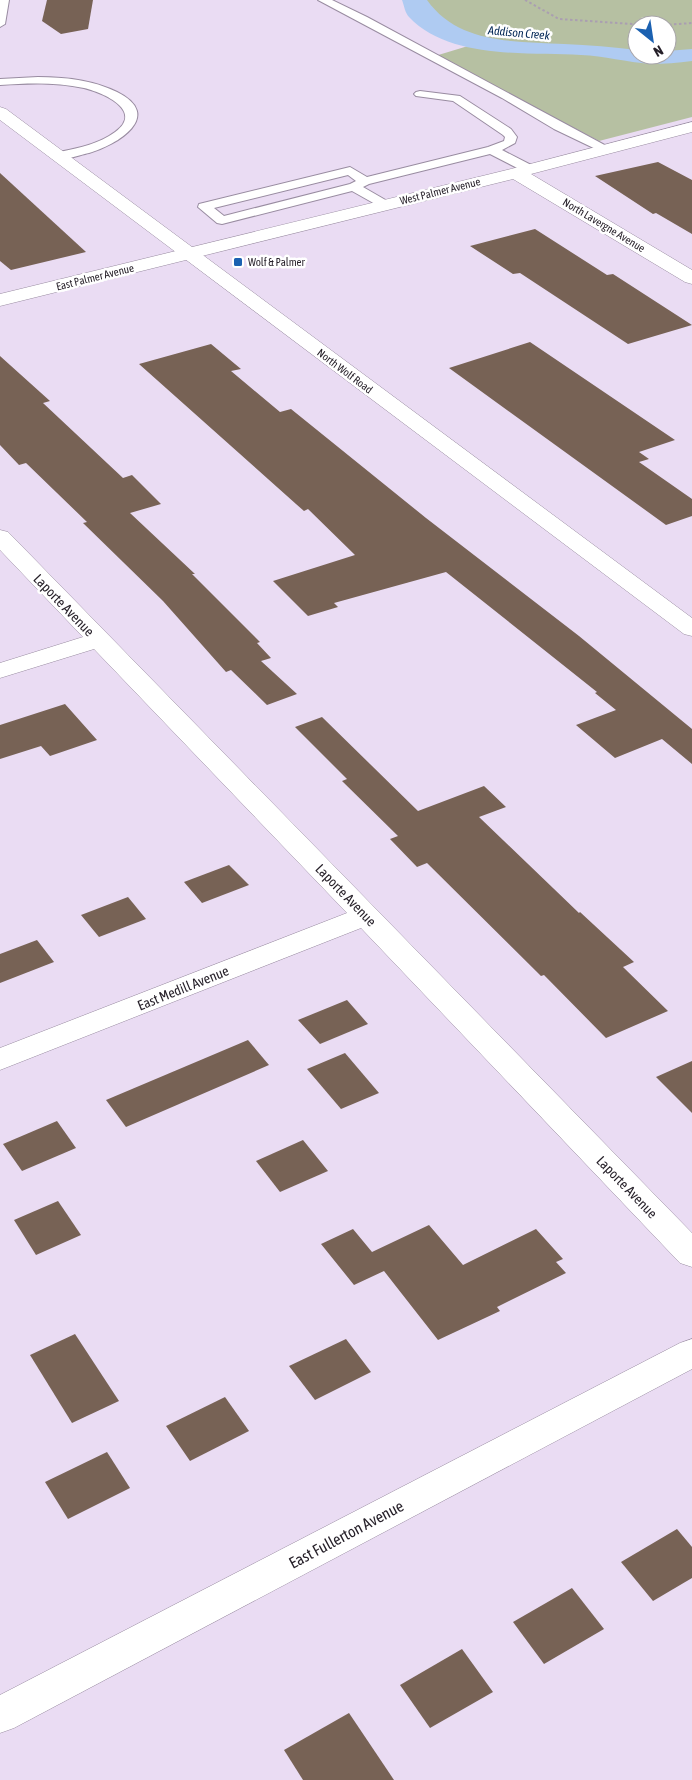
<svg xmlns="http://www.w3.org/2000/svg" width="692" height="1780" viewBox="0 0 692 1780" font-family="'Asap Condensed',sans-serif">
  <rect width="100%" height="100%" fill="#eadcf3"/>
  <path fill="#b6c0a2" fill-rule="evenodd" d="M 404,0 L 692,0 L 692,117 L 599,141 L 435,56 L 468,46 L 430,32 L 404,6 ZM 637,25 L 667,25 L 667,55 L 637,55 Z"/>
  <path fill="#afcbf2" d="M 402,0 L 427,0 C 459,45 516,41 564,44 C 589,45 613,47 637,50 L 637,55 L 667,55 L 667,51 L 692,49 L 692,61 C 678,63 664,64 650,64 C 627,62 604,56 581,55 C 528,52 450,60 409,17 C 405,13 404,5 402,0 Z"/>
  <g fill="#776255">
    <path d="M 47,0 L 93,0 L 88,29 L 61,34 L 42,21 Z"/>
    <path d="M 658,162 L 692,180 L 692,234 L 656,213 L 653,214 L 595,176 Z"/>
    <path d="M 0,173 L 86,252 L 11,270 L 0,261 Z"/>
    <path d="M 535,229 L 607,275 L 613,274 L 692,325 L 628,344 L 520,273 L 513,274 L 470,246 Z"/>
    <path d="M 530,342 L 675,440 L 639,452 L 649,459 L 639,462 L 692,499 L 692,516 L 666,525 L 449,368 Z"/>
    <path d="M 211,344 L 241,369 L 231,371 L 280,412 L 291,409 L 426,518 L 579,636 L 692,729 L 692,764 L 662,739 L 615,758 L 576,725 L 616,710 L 595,693 L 597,692 L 446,572 L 334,603 L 338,607 L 308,616 L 273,581 L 355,555 L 308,509 L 304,511 L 296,504 L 139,364 Z"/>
    <path d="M 0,356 L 50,401 L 43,403 L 123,478 L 132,475 L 161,504 L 130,513 L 195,574 L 192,574 L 260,642 L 257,643 L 271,658 L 261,661 L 297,694 L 267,705 L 231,670 L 226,672 L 163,601 L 83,523 L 87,522 L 26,463 L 19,465 L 0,445 Z"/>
    <path d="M 65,704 L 97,740 L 50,756 L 41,746 L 0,759 L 0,725 Z"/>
    <path d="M 322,717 L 418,811 L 484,786 L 506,807 L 479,817 L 579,913 L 580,912 L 634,962 L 623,967 L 668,1011 L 606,1038 L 544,975 L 541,976 L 427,863 L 417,867 L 390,839 L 398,836 L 342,781 L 347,779 L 295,727 Z"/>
    <path d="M 229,865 L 249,885 L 202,903 L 184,882 Z"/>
    <path d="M 128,897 L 146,919 L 99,937 L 81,915 Z"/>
    <path d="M 37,940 L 54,962 L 0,983 L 0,954 Z"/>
    <path d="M 347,1000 L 368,1024 L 320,1044 L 298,1020 Z"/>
    <path d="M 248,1040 L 269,1065 L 126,1127 L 106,1100 Z"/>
    <path d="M 345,1053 L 379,1093 L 341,1109 L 307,1069 Z"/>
    <path d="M 692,1061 L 692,1113 L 656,1077 Z"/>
    <path d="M 57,1121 L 76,1148 L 22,1171 L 3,1144 Z"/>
    <path d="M 303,1140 L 328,1171 L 280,1192 L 256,1161 Z"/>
    <path d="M 58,1201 L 81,1235 L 36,1255 L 14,1220 Z"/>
    <path d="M 429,1225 L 463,1265 L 536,1229 L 563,1259 L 556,1262 L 566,1273 L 497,1307 L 500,1311 L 438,1340 L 384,1271 L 354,1285 L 321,1244 L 353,1229 L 372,1252 Z"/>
    <path d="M 75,1334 L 119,1401 L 72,1423 L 30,1355 Z"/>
    <path d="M 346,1339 L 371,1372 L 315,1400 L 289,1366 Z"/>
    <path d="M 225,1397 L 249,1431 L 190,1461 L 166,1426 Z"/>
    <path d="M 107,1452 L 130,1488 L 68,1519 L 45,1482 Z"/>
    <path d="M 677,1529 L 692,1547 L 692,1578 L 653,1601 L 621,1562 Z"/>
    <path d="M 572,1588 L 604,1629 L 544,1664 L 513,1622 Z"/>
    <path d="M 462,1649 L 493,1692 L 430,1728 L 400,1685 Z"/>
    <path d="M 349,1713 L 394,1780 L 303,1780 L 284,1750 Z"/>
  </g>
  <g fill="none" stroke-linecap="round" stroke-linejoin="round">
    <defs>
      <g id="service">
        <path d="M 0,0 L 9,0 L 5,24 L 0,27 Z"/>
        <path d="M 318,0 L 332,0 L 367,17 L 612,149 L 606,153 L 602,152 L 554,129 L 502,98 Z"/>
        <path d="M 38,77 C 64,77 93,80 117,92 C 165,116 117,145 89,153 C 79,155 65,161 55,159 L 53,156 L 55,153 C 73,149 92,146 109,136 C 148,114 108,94 84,88 C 56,82 28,83 0,85 L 0,79 Z"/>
        <path d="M 420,91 L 460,96 L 511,129 L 517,137 L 515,143 L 502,150 L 533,166 L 535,169 L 533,172 L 525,172 L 490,154 L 369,184 L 363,187 L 389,202 L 390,205 L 384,209 L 352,191 L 222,224 L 217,223 L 198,207 L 199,204 L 350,167 L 367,177 L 488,147 L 504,141 L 505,137 L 503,135 L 453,101 L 416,96 L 414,94 L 416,92 ZM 348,175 L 356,181 L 350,184 L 224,216 L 214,208 Z"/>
      </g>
      <g id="minor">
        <path d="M 692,122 L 692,132 L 531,174 L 692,270 L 692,284 L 685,282 L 513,179 L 0,306 L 0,294 L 511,169 Z"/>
        <path d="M 0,530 L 8,532 L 692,1233 L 692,1267 L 680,1263 L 361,928 L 0,1070 L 0,1048 L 347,913 L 94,649 L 0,678 L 0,663 L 83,637 L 0,550 Z"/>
        <path d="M 692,1339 L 692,1369 L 14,1728 L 0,1733 L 0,1695 L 680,1343 Z"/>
      </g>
      <path id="secondary" d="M 0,107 L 6,109 L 692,618 L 692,636 L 684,634 L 0,120 Z"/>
    </defs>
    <use href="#service" stroke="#998ca1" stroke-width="2"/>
    <use href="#minor" stroke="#998ca1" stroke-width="1"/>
    <use href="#secondary" stroke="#998ca1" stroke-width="1"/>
    <g stroke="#aa9eb1" stroke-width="2" stroke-dasharray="2.5 2.5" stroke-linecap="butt">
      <path d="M 525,0 L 559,19 L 647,25"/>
      <path d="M 664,25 L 692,23"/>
    </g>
    <use href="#service" fill="#fff" fill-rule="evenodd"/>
    <use href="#minor" fill="#fff" fill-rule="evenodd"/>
    <use href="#secondary" fill="#fff" fill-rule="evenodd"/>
  </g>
  <rect fill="#1b61b1" stroke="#fff" stroke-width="2" x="233" y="257" width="10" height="10" rx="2.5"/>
  <g text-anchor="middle" stroke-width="5" stroke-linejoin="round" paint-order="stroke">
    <g font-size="11" fill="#251f28" stroke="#fff">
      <text transform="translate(440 191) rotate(-14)" y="4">West Palmer Avenue</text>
      <text transform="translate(604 225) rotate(31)" y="4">North Lavergne Avenue</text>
      <text transform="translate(95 277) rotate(-14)" y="4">East Palmer Avenue</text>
      <text transform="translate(345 371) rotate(37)" y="4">North Wolf Road</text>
    </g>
    <g font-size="11" fill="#251f28" stroke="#fff" text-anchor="start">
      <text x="248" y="266">Wolf &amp; Palmer</text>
    </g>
    <g font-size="12" font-style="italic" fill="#032756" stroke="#fff">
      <text transform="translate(519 33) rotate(5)" y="4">Addison Creek</text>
    </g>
    <g font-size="14" fill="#251f28" stroke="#fff">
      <text transform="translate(64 605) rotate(46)" y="5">Laporte Avenue</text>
      <text transform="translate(346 895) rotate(46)" y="5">Laporte Avenue</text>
      <text transform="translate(183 988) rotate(-22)" y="5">East Medill Avenue</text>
      <text transform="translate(627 1187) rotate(46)" y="5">Laporte Avenue</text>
    </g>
    <g font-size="16" fill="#251f28" stroke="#fff">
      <text transform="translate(346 1534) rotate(-28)" y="6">East Fullerton Avenue</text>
    </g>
  </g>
  <g transform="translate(652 40) rotate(150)"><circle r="24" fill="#ffffff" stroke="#a8a5a9"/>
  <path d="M0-4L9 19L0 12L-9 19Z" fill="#1b61b1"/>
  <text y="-8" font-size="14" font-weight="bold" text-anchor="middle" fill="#251f28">N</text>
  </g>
</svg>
